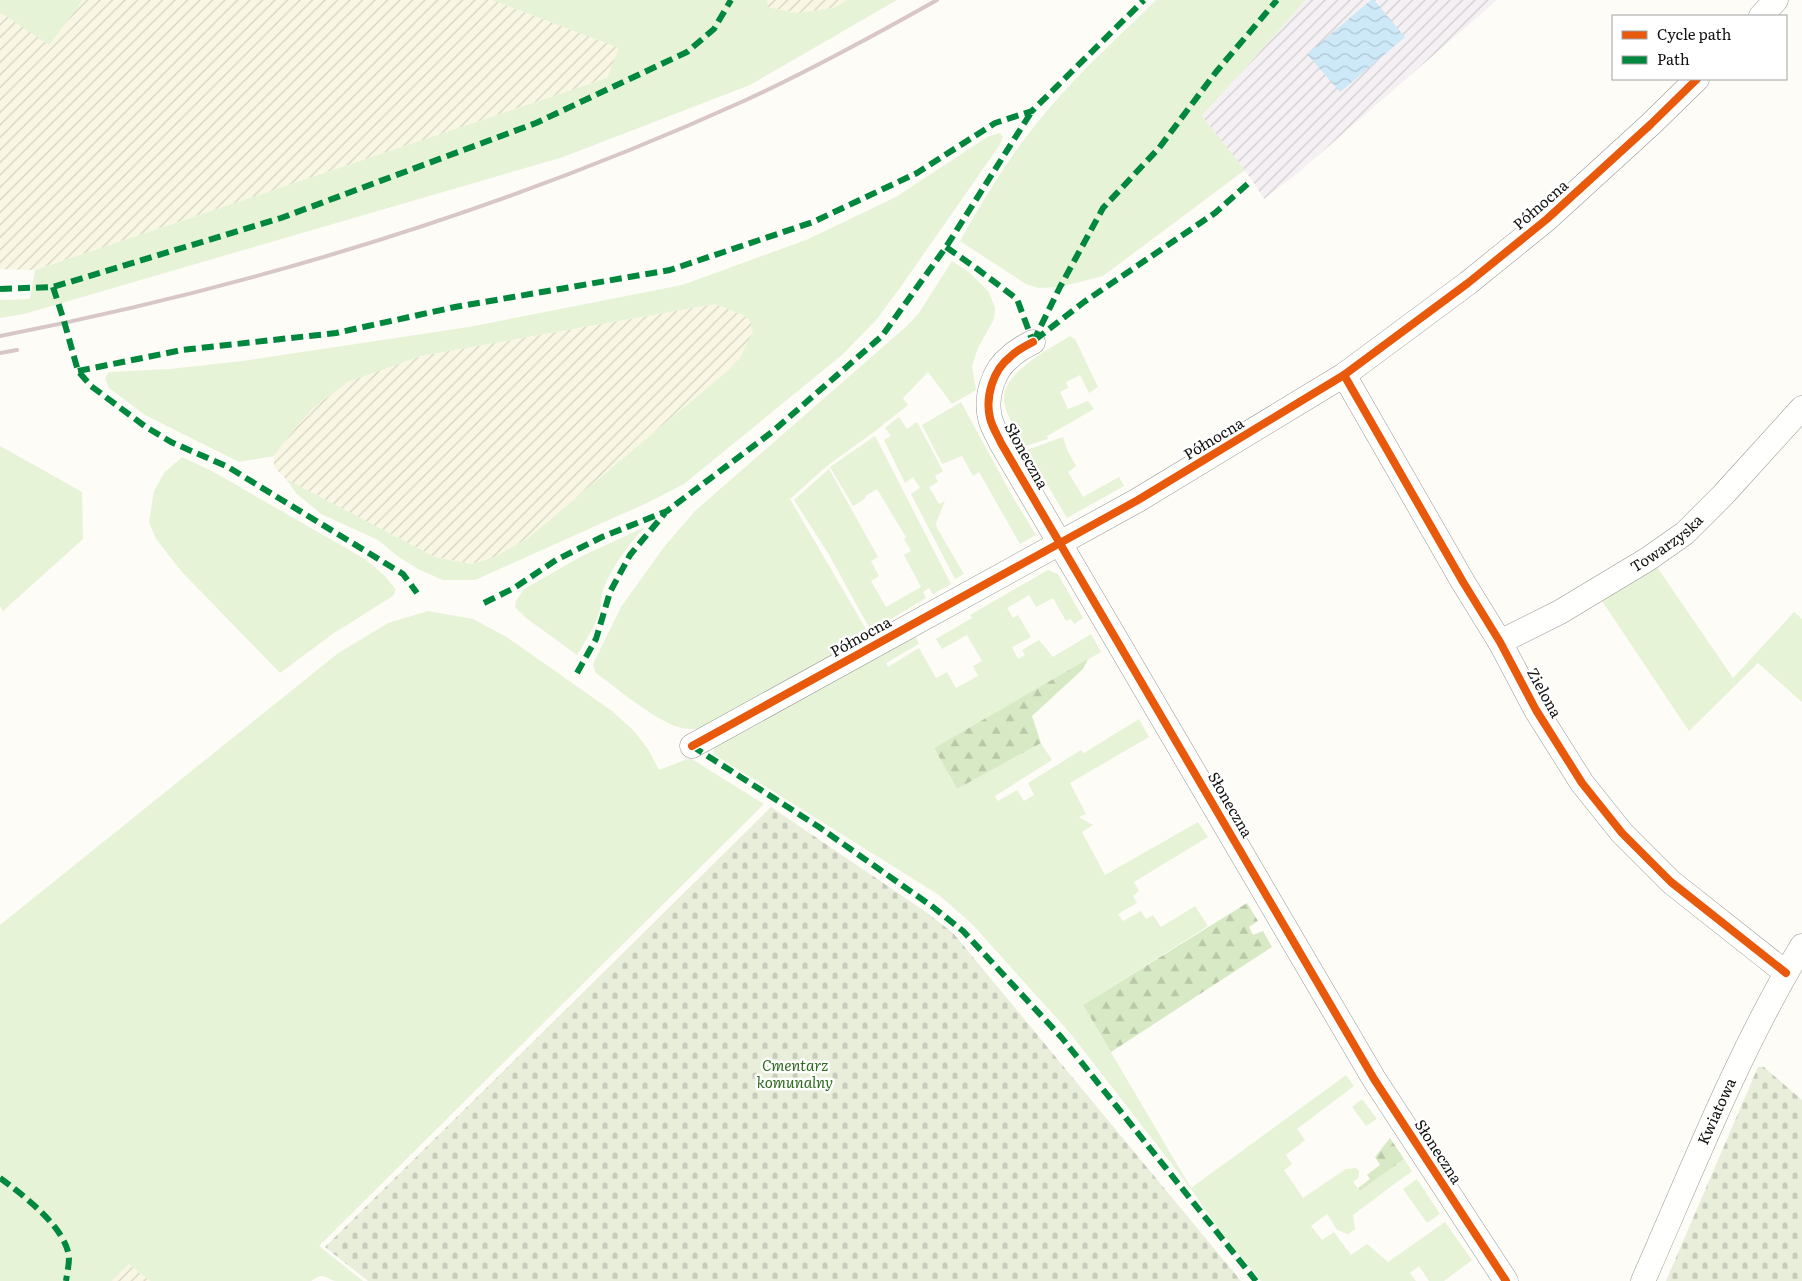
<svg xmlns="http://www.w3.org/2000/svg" width="1802" height="1281" viewBox="0 0 1802 1281" font-family="Literata,serif">
  <defs>
    <pattern id="industrial-furrows" width="10" height="10" patternUnits="userSpaceOnUse" patternTransform="scale(1.25)"><rect width="10" height="10" fill="#f5f0f3"/><path d="M-1 1l2-2M0 10L10 0M9 11l2-2" fill="none" stroke="#d1cdcf"/></pattern>
    <pattern id="farmland-furrows" width="10" height="10" patternUnits="userSpaceOnUse" patternTransform="scale(1.25)"><rect width="10" height="10" fill="#f9f7e4"/><path d="M-1 1l2-2M0 10L10 0M9 11l2-2" fill="none" stroke="#d4d3c3"/></pattern>
    <pattern id="forest-firs" width="22" height="20" patternUnits="userSpaceOnUse" patternTransform="scale(1.25)"><rect width="22" height="20" fill="#d8eac5"/><path d="M5 1l3.5 6h-7zM16 11l3.5 6h-7z" fill="#b8c8a8"/></pattern>
    <pattern id="cemetery-stones" width="16" height="16" patternUnits="userSpaceOnUse" patternTransform="scale(1.25)"><rect width="16" height="16" fill="#e9eedb"/><path d="M2 7V4a2 2 0 0 1 4 0v3zM10 15v-3a2 2 0 0 1 4 0v3z" fill="#c7cbbb"/></pattern>
    <pattern id="water-waves" width="16" height="10" patternUnits="userSpaceOnUse" patternTransform="scale(1.25)"><rect width="16" height="10" fill="#cde8f7"/><path d="M0 5q4-4 8 0t8 0" fill="none" stroke="#afc6d3"/></pattern>
  </defs>
  <rect width="100%" height="100%" fill="#fdfcf7"/>
  <path fill="url(#industrial-furrows)" d="M 1306,0 L 1497,0 L 1299,172 L 1264,199 L 1252,180 L 1202,116 Z"/>
  <g fill="url(#farmland-furrows)">
    <path d="M 83,0 L 492,0 L 620,48 L 607,78 L 35,270 L 0,269 L 0,12 L 49,44 Z"/>
    <path d="M 767,0 L 847,0 L 834,8 L 797,13 L 768,7 Z"/>
    <path d="M 715,304 L 743,315 L 749,319 L 754,331 L 738,362 L 528,538 L 494,557 L 471,564 L 435,557 L 286,479 L 274,467 L 274,456 L 290,434 L 313,408 L 348,382 L 421,356 Z"/>
    <path d="M 129,1264 L 150,1281 L 112,1281 Z"/>
  </g>
  <g fill="#e7f3d7">
    <path d="M 0,0 L 83,0 L 49,45 L 0,12 Z"/>
    <path d="M 492,0 L 767,0 L 768,7 L 797,13 L 834,8 L 847,0 L 897,0 L 750,85 L 563,157 L 24,314 L 0,318 L 0,300 L 30,299 L 35,270 L 607,78 L 619,48 Z"/>
    <path d="M 1156,0 L 1306,0 L 1202,116 L 1245,170 L 1103,276 L 1060,287 L 1038,288 L 1026,284 L 960,241 C 988,190 1020,140 1059,97 C 1089,63 1124,32 1156,0 Z"/>
    <path d="M 1000,133 L 1003,137 L 999,146 L 902,285 L 877,319 L 842,355 L 684,484 L 649,502 L 475,580 L 443,580 L 418,569 L 396,555 L 378,540 L 321,514 L 296,493 L 286,479 L 435,557 L 472,564 L 494,557 L 528,538 L 738,362 L 753,331 L 749,319 L 743,315 L 715,304 L 421,356 L 348,382 L 313,408 L 290,434 L 274,456 L 239,462 L 145,415 L 109,388 L 105,378 L 109,372 L 170,369 L 243,361 L 469,327 L 682,285 L 806,240 L 896,197 L 987,137 Z"/>
    <path d="M 952,261 L 970,273 L 989,292 L 995,308 L 994,319 L 978,348 L 972,366 L 976,390 L 952,404 L 928,372 L 903,398 L 908,405 L 874,432 L 827,466 L 790,499 L 870,636 L 706,727 C 698,729 690,730 682,728 C 661,725 615,687 596,673 L 593,666 L 594,662 L 621,607 L 664,547 L 695,511 L 908,325 L 919,313 Z"/>
    <path d="M 1070,336 L 1075,339 L 1098,387 L 1089,393 L 1080,375 L 1066,382 L 1068,388 L 1060,392 L 1068,409 L 1088,401 L 1094,409 L 1047,436 L 1048,439 L 1025,446 C 1019,434 1005,414 1004,401 C 1001,373 1050,349 1070,336 Z"/>
    <path d="M 961,402 L 1011,494 L 1036,535 L 1020,544 L 979,472 L 973,476 L 962,456 L 942,464 L 922,425 Z"/>
    <path d="M 899,417 L 907,429 L 917,422 L 943,471 L 935,476 L 938,482 L 929,487 L 939,504 L 945,501 L 936,523 L 937,528 L 964,574 L 955,579 L 911,494 L 920,488 L 913,477 L 905,483 L 884,440 L 891,436 L 885,428 Z"/>
    <path d="M 875,436 L 951,584 L 933,594 L 929,588 L 923,592 L 926,598 L 871,631 L 828,553 L 794,500 L 829,469 L 878,557 L 871,561 L 879,576 L 871,581 L 886,607 L 921,587 L 904,555 L 911,551 L 904,539 L 906,537 L 877,489 L 865,496 L 866,498 L 853,506 L 830,467 Z"/>
    <path d="M 1063,437 L 1068,452 L 1076,466 L 1068,472 L 1083,497 L 1119,477 L 1124,486 L 1067,518 L 1027,450 Z"/>
    <path d="M 0,446 L 82,492 L 83,539 L 3,611 L 0,606 Z"/>
    <path d="M 182,457 L 212,471 L 365,559 L 385,576 L 396,590 L 393,596 L 334,633 L 280,673 L 182,572 L 156,539 L 149,522 L 154,491 L 164,473 Z"/>
    <path d="M 645,527 C 628,545 614,564 604,587 C 601,594 602,603 600,610 C 595,626 586,641 577,655 L 526,618 L 515,607 L 516,601 L 524,589 L 582,556 Z"/>
    <path d="M 1657,567 L 1733,678 L 1794,612 L 1802,619 L 1802,702 L 1758,663 L 1689,731 L 1602,601 Z"/>
    <path d="M 1048,570 L 1058,574 L 1083,618 L 1074,624 L 1071,619 L 1066,621 L 1053,598 L 1036,607 L 1029,595 L 1007,608 L 1013,618 L 1018,615 L 1031,637 L 1012,647 L 1018,659 L 1025,655 L 1022,650 L 1039,640 L 1053,657 L 1091,634 L 1101,652 L 934,748 L 957,789 L 1041,743 L 1052,760 L 995,796 L 998,801 L 1017,790 L 1024,801 L 1034,795 L 1028,783 L 1081,750 L 1084,753 L 1139,719 L 1149,737 L 1070,783 L 1086,814 L 1079,817 L 1093,825 L 1082,832 L 1105,875 L 1198,822 L 1208,837 L 1134,882 L 1139,891 L 1133,896 L 1137,903 L 1118,914 L 1123,921 L 1141,911 L 1146,919 L 1153,915 L 1161,927 L 1195,906 L 1208,926 L 1083,1005 L 1191,1188 L 1346,1075 L 1354,1086 L 1297,1129 L 1305,1140 L 1286,1155 L 1292,1164 L 1284,1170 L 1303,1198 L 1346,1169 L 1356,1168 L 1359,1171 L 1359,1177 L 1353,1182 L 1360,1191 L 1404,1159 L 1412,1171 L 1353,1215 L 1355,1229 L 1348,1234 L 1337,1230 L 1327,1214 L 1311,1226 L 1322,1240 L 1334,1232 L 1351,1255 L 1367,1244 L 1388,1262 L 1445,1222 L 1472,1260 L 1444,1281 L 1429,1281 L 1419,1266 L 1410,1273 L 1416,1281 L 1261,1281 L 1220,1231 L 1191,1189 L 1070,1033 L 972,924 L 939,895 L 718,757 L 713,753 L 714,748 L 717,745 L 915,636 L 919,644 L 886,663 L 888,667 L 919,648 L 936,678 L 947,672 L 956,688 L 978,676 L 973,666 L 982,661 L 967,635 L 942,649 L 936,639 L 972,618 L 970,615 Z"/>
    <path d="M 428,611 L 473,619 L 505,636 L 612,711 L 634,731 L 648,749 L 659,770 L 690,758 L 764,804 L 319,1246 L 363,1281 C 354,1281 346,1281 337,1281 C 325,1280 326,1270 311,1281 L 150,1281 L 129,1264 L 112,1281 L 0,1281 L 0,925 L 337,654 L 388,623 Z"/>
    <path d="M 1362,1099 L 1377,1119 L 1366,1126 L 1352,1107 Z"/>
    <path d="M 1417,1179 L 1440,1214 L 1427,1223 L 1403,1189 Z"/>
  </g>
  <g fill="url(#forest-firs)">
    <path d="M 1088,659 L 1083,669 L 1032,716 L 1041,743 L 957,789 L 934,748 Z"/>
    <path d="M 1247,903 L 1258,921 L 1249,927 L 1253,935 L 1263,931 L 1272,947 L 1111,1052 L 1083,1005 Z"/>
    <path d="M 1390,1138 L 1404,1159 L 1360,1191 L 1358,1188 L 1370,1179 L 1367,1175 L 1380,1165 L 1375,1157 Z"/>
  </g>
  <g fill="url(#cemetery-stones)">
    <path d="M 771,807 L 926,912 L 953,933 L 1241,1281 L 368,1281 L 325,1247 Z"/>
    <path d="M 1758,1067 L 1764,1067 L 1802,1100 L 1802,1281 L 1666,1281 Z"/>
  </g>
  <path fill="url(#water-waves)" d="M 1371,0 L 1374,0 L 1405,37 L 1340,92 L 1307,54 Z"/>
  <g fill="none" stroke-linecap="round" stroke-linejoin="round">
    <defs>
      <g id="minor">
        <path d="M 1761,16 L 1776,0"/>
        <path d="M 1033,342 C 1025,346 1016,351 1010,357 C 993,370 985,397 990,418 C 992,427 998,436 1001,443 L 1374,1079 L 1506,1281"/>
        <path d="M 1344,375 L 1463,582 L 1500,642 L 1536,710 L 1582,783 L 1622,833 L 1671,882 L 1786,973"/>
        <path id="s1" d="M 1500,642 L 1560,612 L 1648,559 L 1685,533 L 1723,495 L 1802,408"/>
        <path d="M 692,746 L 1138,500 L 1344,375 L 1468,283 L 1547,219 L 1651,124 L 1697,79"/>
        <path id="s2" d="M 1643,1281 C 1693,1168 1738,1052 1802,946"/>
      </g>
    </defs>
    <use href="#minor" stroke="#979795" stroke-width="25"/>
    <use href="#minor" stroke="#fffffe" stroke-width="24"/>
    <g stroke="#d9c6c7" stroke-width="4">
      <path d="M 0,336 C 256,286 508,208 746,100 C 811,70 875,35 937,0"/>
      <path d="M 0,353 L 17,350"/>
    </g>
    <g stroke="#00873e" stroke-width="6" stroke-dasharray="12 6" stroke-linecap="butt">
      <path d="M 946,247 L 976,268 L 1017,299 L 1033,342"/>
      <path d="M 53,287 L 64,321 L 78,371 L 91,386 L 146,427 L 171,442 L 228,467 L 403,574 L 417,593"/>
      <path d="M 0,289 L 53,287 L 281,218 L 536,123 L 687,52 L 714,29 L 731,0"/>
      <path d="M 1035,340 L 1084,302 L 1215,213 L 1252,180"/>
      <path d="M 1033,342 L 1060,287 L 1103,208 L 1159,148 L 1216,72 L 1277,0"/>
      <path d="M 78,371 L 182,350 L 336,333 L 455,307 L 670,270 L 813,222 L 917,173 L 995,123 L 1032,111 L 1144,0"/>
      <path d="M 484,603 L 514,588 L 556,560 L 602,537 L 667,511 L 772,432 L 882,336 L 946,247 L 1032,111"/>
      <path d="M 577,673 L 596,639 L 610,592 L 630,555 L 665,513"/>
      <path d="M 692,746 L 819,827 L 933,907 L 963,931 L 1062,1038 L 1256,1281"/>
      <path d="M 0,1178 C 23,1195 67,1228 69,1258 C 69,1265 67,1274 66,1281"/>
    </g>
    <defs>
      <g id="cycleway">
        <path d="M 1033,342 C 1025,346 1016,351 1010,357 C 993,370 985,397 990,418 C 992,427 998,436 1001,443 L 1374,1079 L 1506,1281"/>
        <path d="M 1344,375 L 1463,582 L 1500,642 L 1536,710 L 1582,783 L 1622,833 L 1671,882 L 1786,973"/>
        <path d="M 692,746 L 1138,500 L 1344,375 L 1468,283 L 1547,219 L 1651,124 L 1697,79"/>
      </g>
    </defs>
    <use href="#cycleway" stroke="#fff" stroke-width="11"/>
    <use href="#cycleway" stroke="#e8590c" stroke-width="8"/>
  </g>
  <g text-anchor="middle" stroke-width="5" stroke-linejoin="round" paint-order="stroke">
    <g font-size="15" fill="#111" stroke="#fff">
      <text transform="translate(1541 205) rotate(-41)" y="5">Północna</text>
      <text transform="translate(1214 439) rotate(-31)" y="5">Północna</text>
      <text transform="translate(1026 456) rotate(61)" y="5">Słoneczna</text>
      <text dy="5" stroke="none"><textPath href="#s1" startOffset="194">Towarzyska</textPath></text>
      <text transform="translate(861 637) rotate(-29)" y="5">Północna</text>
      <text transform="translate(1544 693) rotate(61)" y="5">Zielona</text>
      <text transform="translate(1230 805) rotate(60)" y="5">Słoneczna</text>
      <text dy="5" stroke="none"><textPath href="#s2" startOffset="185">Kwiatowa</textPath></text>
      <text transform="translate(1438 1152) rotate(57)" y="5">Słoneczna</text>
    </g>
    <g font-size="15" font-style="italic" fill="#2f6b1f" stroke="#fff">
      <text x="795" y="1071">Cmentarz<tspan x="795" dy="17">komunalny</tspan></text>
    </g>
  </g>
  <rect x="1612" y="15" width="175" height="65" fill="#ffffff" stroke="#a0a0a0"/>
  <rect x="1622" y="31" width="25" height="8" fill="#e8590c" stroke="#a0a0a0"/>
  <text x="1657" y="40" font-size="15" fill="#111111">Cycle path</text>
  <rect x="1622" y="56" width="25" height="8" fill="#00873e" stroke="#a0a0a0"/>
  <text x="1657" y="65" font-size="15" fill="#111111">Path</text>
</svg>
